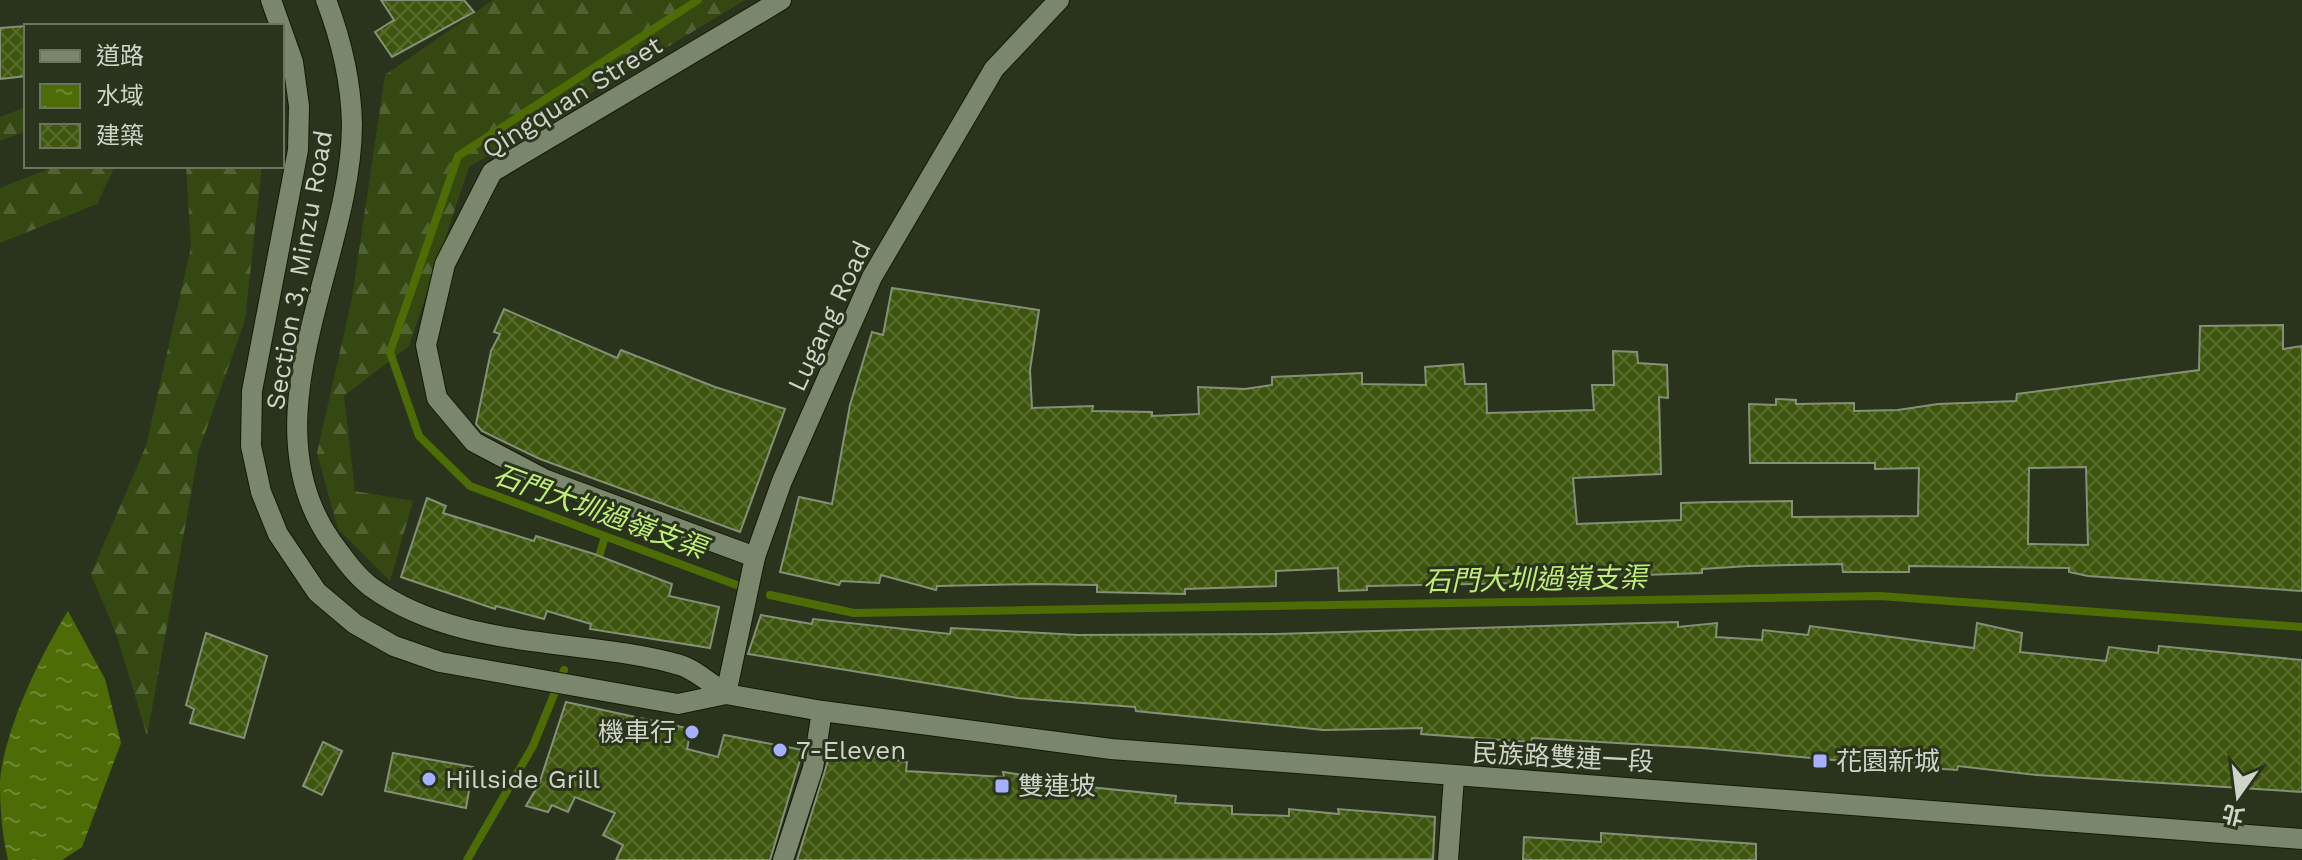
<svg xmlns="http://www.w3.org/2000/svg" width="2302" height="860" viewBox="0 0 2302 860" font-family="'Work Sans','Noto Sans TC',sans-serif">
  <defs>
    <pattern id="forest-firs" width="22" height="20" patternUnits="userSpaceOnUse" patternTransform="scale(2)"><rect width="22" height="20" fill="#354812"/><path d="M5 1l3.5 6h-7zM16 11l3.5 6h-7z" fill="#516233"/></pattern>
    <pattern id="water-ripples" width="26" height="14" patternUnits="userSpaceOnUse" patternTransform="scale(2)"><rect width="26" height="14" fill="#4d6c05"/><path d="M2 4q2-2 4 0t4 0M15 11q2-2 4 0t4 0" fill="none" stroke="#6e8734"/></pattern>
    <pattern id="building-cross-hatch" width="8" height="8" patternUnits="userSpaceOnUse" patternTransform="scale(2)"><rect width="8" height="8" fill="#3d550d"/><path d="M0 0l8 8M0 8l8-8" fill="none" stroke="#586d2f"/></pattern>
  </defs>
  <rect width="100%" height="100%" fill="#2a341d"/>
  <g fill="url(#forest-firs)">
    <path d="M 493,0 L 745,0 L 469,167 L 409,346 L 344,396 L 355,491 L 413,501 L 390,581 L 338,529 L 317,453 L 352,298 L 385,75 Z"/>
    <path d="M 26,107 L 26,131 L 0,141 L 0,117 Z"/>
    <path d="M 56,166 L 115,166 L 97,204 L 0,243 L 0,188 Z"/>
    <path d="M 186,166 L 262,166 L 245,320 L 199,450 L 147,736 L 117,636 L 91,574 L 146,446 L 191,247 Z"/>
  </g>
  <path fill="url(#water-ripples)" d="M 68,611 L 105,679 L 121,743 L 82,847 L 62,860 L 8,860 C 2,835 0,807 0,781 C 4,730 41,654 68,611 Z"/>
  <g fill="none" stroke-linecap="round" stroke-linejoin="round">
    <g stroke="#4d6c05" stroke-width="8">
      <path d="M 698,0 L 458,156 L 390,352 L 419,436 L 470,486 L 742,587"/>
      <path d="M 597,563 L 605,537"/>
      <path d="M 770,595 L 854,613 L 1880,596 L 2302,627"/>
      <path d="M 467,860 L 533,746 L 564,670"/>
    </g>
  </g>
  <g fill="url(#building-cross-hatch)" stroke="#859177" stroke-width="2" fill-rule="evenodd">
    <path d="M 381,0 L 464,0 L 474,12 L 392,57 L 375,32 L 394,20 Z"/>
    <path d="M 26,26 L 26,76 L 0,79 L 0,28 Z"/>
    <path d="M 892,288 L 1039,310 L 1030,370 L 1032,408 L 1093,406 L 1092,411 L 1152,412 L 1152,416 L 1199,414 L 1198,387 L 1245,389 L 1272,385 L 1272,377 L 1362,373 L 1362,384 L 1426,385 L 1425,367 L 1463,364 L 1465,384 L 1486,384 L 1487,413 L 1594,410 L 1592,385 L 1614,385 L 1613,351 L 1637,352 L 1638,363 L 1667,365 L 1668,398 L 1659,397 L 1661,474 L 1573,478 L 1577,524 L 1681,520 L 1681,503 L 1713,502 L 1792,501 L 1792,517 L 1918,516 L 1919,468 L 1875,469 L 1875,463 L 1750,463 L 1749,404 L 1776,405 L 1776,399 L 1796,400 L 1796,404 L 1854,403 L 1854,411 L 1898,410 L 1938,404 L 2016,401 L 2017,394 L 2199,370 L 2200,326 L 2283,325 L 2283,349 L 2302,346 L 2302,591 L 2088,576 L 2069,572 L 2069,568 L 1909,566 L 1909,572 L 1843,572 L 1842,564 L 1748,566 L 1702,569 L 1702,573 L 1524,579 L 1524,583 L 1367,586 L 1367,590 L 1339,591 L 1338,568 L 1276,571 L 1276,586 L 1185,589 L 1185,594 L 1097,592 L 1097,585 L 1036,584 L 937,586 L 936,590 L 881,575 L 879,583 L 841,581 L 839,585 L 780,572 L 799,497 L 832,504 L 850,405 L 872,332 L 883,335 ZM 2086,467 L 2088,545 L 2028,544 L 2029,468 Z"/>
    <path d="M 504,309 L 617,358 L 621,350 L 715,387 L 785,409 L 740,532 L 540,459 L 482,431 L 476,424 L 491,351 L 500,334 L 494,332 Z"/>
    <path d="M 427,498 L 446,506 L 443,513 L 534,541 L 536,536 L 594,554 L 672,584 L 669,596 L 719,607 L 710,648 L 590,629 L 591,624 L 547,611 L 544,619 L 496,606 L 495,609 L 401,577 Z"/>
    <path d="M 761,615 L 812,624 L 813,619 L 950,634 L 951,628 L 1078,635 L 1276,634 L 1678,622 L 1678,627 L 1717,623 L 1716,637 L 1762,640 L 1763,630 L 1808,635 L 1810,626 L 1974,648 L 1977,623 L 2022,633 L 2020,652 L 2106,661 L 2109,647 L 2158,653 L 2159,646 L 2302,660 L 2302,792 L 2037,775 L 1958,766 L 1957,770 L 1900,766 L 1702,748 L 1532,738 L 1531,742 L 1421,734 L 1422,728 L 1323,730 L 1136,711 L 1135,707 L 1018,698 L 748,654 Z"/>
    <path d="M 206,633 L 267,656 L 244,738 L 190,723 L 194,709 L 186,705 Z"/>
    <path d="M 566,702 L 691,729 L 687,749 L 718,757 L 724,735 L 803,750 L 770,860 L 616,860 L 623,845 L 603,835 L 615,813 L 575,797 L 568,812 L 552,805 L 548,812 L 526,806 L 539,784 Z"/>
    <path d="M 323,742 L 342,751 L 322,795 L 303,786 Z"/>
    <path d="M 832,748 L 907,762 L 906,771 L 1004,777 L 1003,772 L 1042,778 L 1041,782 L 1176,796 L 1175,803 L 1232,806 L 1232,814 L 1289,816 L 1289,809 L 1339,814 L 1338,809 L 1435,817 L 1433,859 L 797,860 Z"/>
    <path d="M 393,753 L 473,767 L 466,808 L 385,791 Z"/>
    <path d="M 1601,833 L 1756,844 L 1756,860 L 1523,860 L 1524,837 L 1601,842 Z"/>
  </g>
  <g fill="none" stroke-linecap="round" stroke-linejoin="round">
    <defs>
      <g id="minor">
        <path d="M 755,557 L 546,480 L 474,442 L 437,398 L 426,345 L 445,264 L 492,172 L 781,0"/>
        <path d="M 1448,860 L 1454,777"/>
      </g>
      <g id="tertiary">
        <path d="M 726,694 L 755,557 L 782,481 L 872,277 L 994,69 L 1059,0"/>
        <path d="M 783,860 L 813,768 L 822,711"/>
      </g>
      <g id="secondary">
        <path d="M 271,0 L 293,62 L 299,106 L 298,150 L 252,391 L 251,446 L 261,492 L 278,534 L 317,592 L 355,624 L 394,646 L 440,662 L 678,704 L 726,694 L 822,711 L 1111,749 L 2302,839"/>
        <path d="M 326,0 C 341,39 351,82 352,124 C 352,259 244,417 331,541 C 343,557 355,575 371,587 C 459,651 580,637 680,665 C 696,670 712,685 726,694"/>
      </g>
    </defs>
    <use href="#minor" stroke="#131b06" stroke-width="22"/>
    <use href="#tertiary" stroke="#131b06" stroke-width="22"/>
    <use href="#secondary" stroke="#131b06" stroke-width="22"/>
    <use href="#minor" stroke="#7b876d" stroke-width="20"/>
    <use href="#tertiary" stroke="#7b876d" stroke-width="20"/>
    <use href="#secondary" stroke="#7b876d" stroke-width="20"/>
  </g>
  <g fill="#a5b1fc" stroke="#2a341d" stroke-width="3">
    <circle cx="692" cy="732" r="8"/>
    <circle cx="780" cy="750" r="8"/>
    <rect x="1812" y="753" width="16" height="16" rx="4"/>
    <circle cx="429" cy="779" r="8"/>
    <rect x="994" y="778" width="16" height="16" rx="4"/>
  </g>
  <g text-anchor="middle" stroke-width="6" stroke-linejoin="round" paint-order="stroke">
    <g font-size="26" fill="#ced4c7" stroke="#2a341d">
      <text transform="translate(572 97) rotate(-32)" y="9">Qingquan Street</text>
      <text transform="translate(299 270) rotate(-80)" y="9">Section 3, Minzu Road</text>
      <text transform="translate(829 316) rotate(-65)" y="9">Lugang Road</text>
      <text transform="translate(1563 757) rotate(3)" y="9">民族路雙連一段</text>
    </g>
    <g font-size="26" fill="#ced4c7" stroke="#2a341d" text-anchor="start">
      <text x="676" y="741" text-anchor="end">機車行</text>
      <text x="796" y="759">7-Eleven</text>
      <text x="1836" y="770">花園新城</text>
      <text x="445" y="788">Hillside Grill</text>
      <text x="1018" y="795">雙連坡</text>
    </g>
    <g font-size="28" font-style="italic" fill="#c0ee79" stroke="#2a341d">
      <text transform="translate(600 511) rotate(20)" y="10">石門大圳過嶺支渠</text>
      <text transform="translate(1535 579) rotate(-1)" y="10">石門大圳過嶺支渠</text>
    </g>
  </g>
  <rect x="24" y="24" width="260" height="144" fill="#2a341d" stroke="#6c7461" stroke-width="2"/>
  <rect x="40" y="50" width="40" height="12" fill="#7b876d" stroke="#6c7461" stroke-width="2"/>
  <text x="96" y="64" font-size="24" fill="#ced4c7">道路</text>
  <rect x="40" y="84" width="40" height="24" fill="url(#water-ripples)" stroke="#6c7461" stroke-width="2"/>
  <text x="96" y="104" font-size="24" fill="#ced4c7">水域</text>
  <rect x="40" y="124" width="40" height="24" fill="url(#building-cross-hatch)" stroke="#6c7461" stroke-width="2"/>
  <text x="96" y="144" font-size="24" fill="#ced4c7">建築</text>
  <g transform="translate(2238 796) rotate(194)" stroke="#2a341d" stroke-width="6" paint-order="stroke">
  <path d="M0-6L14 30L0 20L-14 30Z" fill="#ced4c7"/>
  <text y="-12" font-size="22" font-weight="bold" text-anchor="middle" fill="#ced4c7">北</text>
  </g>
</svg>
